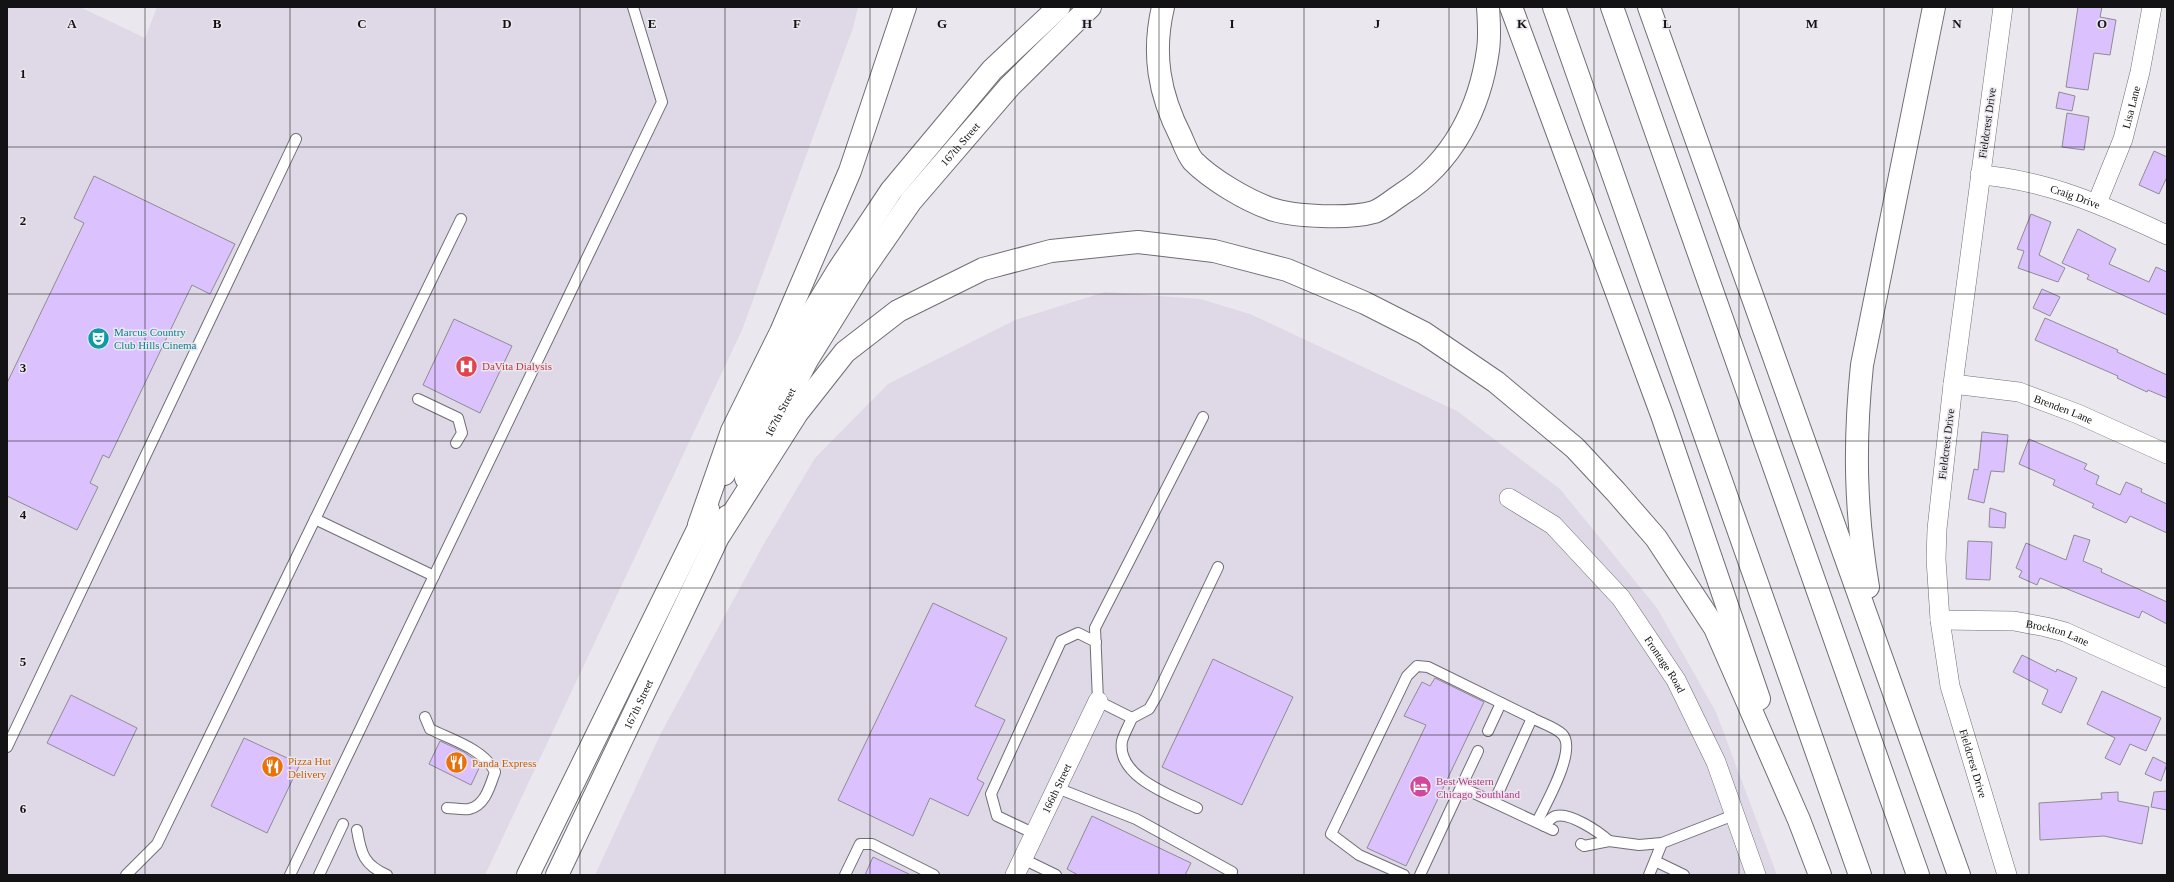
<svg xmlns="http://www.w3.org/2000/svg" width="2174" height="882" viewBox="0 0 2174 882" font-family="Georgia,serif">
  <rect width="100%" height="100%" fill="#ebe7ef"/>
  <g fill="#dfd8e6">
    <path d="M 7,7 L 80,7 L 145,38 L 157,7 L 858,7 L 853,28 L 742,330 L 485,875 L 7,875 Z"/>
    <path d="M 1105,292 L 1200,299 L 1250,314 L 1457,411 L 1560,489 L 1657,608 L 1716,712 L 1777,875 L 595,875 L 660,735 L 761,549 L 815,458 L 888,384 L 1015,320 Z"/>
  </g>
  <g fill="#dbc2fe" stroke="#8e8c93">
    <path d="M 2078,7 L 2102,7 L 2100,17 L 2116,20 L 2110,55 L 2094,53 L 2088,90 L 2066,87 Z"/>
    <path d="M 2059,92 L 2075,96 L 2072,111 L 2056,108 Z"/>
    <path d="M 2067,113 L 2089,117 L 2084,150 L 2062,147 Z"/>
    <path d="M 2154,151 L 2167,157 L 2167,177 L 2159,194 L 2139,185 Z"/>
    <path d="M 94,176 L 235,244 L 210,294 L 192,285 L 109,458 L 103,455 L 90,483 L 98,487 L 77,530 L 7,496 L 7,383 L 84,223 L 74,218 Z"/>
    <path d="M 2031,214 L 2051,222 L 2039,255 L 2065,268 L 2058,282 L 2018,268 L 2024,251 L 2017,249 Z"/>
    <path d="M 2078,229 L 2116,249 L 2109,264 L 2149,282 L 2156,267 L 2167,272 L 2167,315 L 2087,279 L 2089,275 L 2062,263 Z"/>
    <path d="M 2042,289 L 2060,297 L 2050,316 L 2033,308 Z"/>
    <path d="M 2045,318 L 2118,350 L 2117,352 L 2167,375 L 2167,398 L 2148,390 L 2147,392 L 2117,378 L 2118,376 L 2035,340 Z"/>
    <path d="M 454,319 L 512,346 L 480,413 L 423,385 Z"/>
    <path d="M 1982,432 L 2008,435 L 2004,472 L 1991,471 L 1984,503 L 1968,499 L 1974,469 L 1978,470 Z"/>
    <path d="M 2029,439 L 2087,464 L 2084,469 L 2099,476 L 2096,484 L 2120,495 L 2126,482 L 2142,489 L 2141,492 L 2167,504 L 2167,533 L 2130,516 L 2126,523 L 2092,507 L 2094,504 L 2053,485 L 2055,480 L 2019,464 Z"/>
    <path d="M 1990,508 L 2006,513 L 2005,528 L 1989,527 Z"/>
    <path d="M 2074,535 L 2090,540 L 2083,561 L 2102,569 L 2101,572 L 2167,602 L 2167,624 L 2142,611 L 2139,618 L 2040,578 L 2037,585 L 2019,577 L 2022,571 L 2016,568 L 2026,543 L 2066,560 Z"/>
    <path d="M 1968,541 L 1992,542 L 1990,580 L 1966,579 Z"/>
    <path d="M 933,603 L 1007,638 L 975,706 L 1005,720 L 977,779 L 984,783 L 968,816 L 930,798 L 913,836 L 838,800 Z"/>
    <path d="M 2022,655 L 2056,672 L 2057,669 L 2077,678 L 2061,713 L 2042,704 L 2048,690 L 2013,672 Z"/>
    <path d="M 1213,659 L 1293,697 L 1242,805 L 1162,767 Z"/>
    <path d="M 1435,678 L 1484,702 L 1406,866 L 1367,848 L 1426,725 L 1404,716 L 1422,682 L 1430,686 Z"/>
    <path d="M 2102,691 L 2161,718 L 2146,751 L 2130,744 L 2120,765 L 2105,758 L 2115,738 L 2087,724 Z"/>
    <path d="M 71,695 L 137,728 L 114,776 L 47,743 Z"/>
    <path d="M 244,738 L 300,764 L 267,833 L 211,806 Z"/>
    <path d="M 440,741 L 464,752 L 481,764 L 471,785 L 429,764 Z"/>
    <path d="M 2153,757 L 2167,764 L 2161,781 L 2145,774 Z"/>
    <path d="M 2167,791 L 2167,810 L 2151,807 L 2154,792 Z"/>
    <path d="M 2118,792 L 2118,801 L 2149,807 L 2142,844 L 2104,836 L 2040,840 L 2039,803 L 2102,799 L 2101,793 Z"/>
    <path d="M 1092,816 L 1191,863 L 1185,875 L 1078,875 L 1067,869 Z"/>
    <path d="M 873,857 L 911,875 L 865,875 Z"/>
  </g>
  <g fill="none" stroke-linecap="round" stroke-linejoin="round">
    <defs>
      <g id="lane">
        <path d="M 418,399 L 458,418 L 462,433 L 456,443"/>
        <path d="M 1203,417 L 1095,628 L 1098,701 L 1132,718 L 1149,709 L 1156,697 L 1218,567"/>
        <path d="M 315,519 L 434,576"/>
        <path d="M 425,717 L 430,729 C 452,740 484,749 495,772 C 490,786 485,806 469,809 C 462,810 453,808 447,808"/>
        <path d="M 1132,718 C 1129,725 1124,734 1122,741 C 1116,777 1172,796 1197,808"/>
        <path d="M 1532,718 C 1541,723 1555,727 1562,734 C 1578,749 1545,805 1537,822"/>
        <path d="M 1488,731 L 1501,703"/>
        <path d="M 7,747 L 296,139"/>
        <path d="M 1461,787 L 1478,751"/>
        <path d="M 1057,788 L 1136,819 L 1232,872 L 1231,875"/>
        <path d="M 1544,826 C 1548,822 1551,817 1556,816 C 1570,812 1599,832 1609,841"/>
        <path d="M 357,830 C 361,854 364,865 387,875"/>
        <path d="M 1035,834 L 997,816 L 991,794 L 1061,641 L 1078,633 L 1096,642"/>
        <path d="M 1581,844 L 1584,846 L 1609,841 L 1639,845 L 1662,843 L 1734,815"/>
        <path d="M 1023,859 L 1056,875"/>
        <path d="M 1655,861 L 1684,875"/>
        <path d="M 126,875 L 157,844 L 461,219"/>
        <path d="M 290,875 L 662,102 L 633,7"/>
        <path d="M 319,875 L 343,824"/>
        <path d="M 845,875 L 860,844 L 872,844 L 934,875"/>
        <path d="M 1404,875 L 1359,855 L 1331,834 L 1407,676 L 1417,666 L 1428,667 L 1532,718 L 1494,802"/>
        <path d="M 1420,875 L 1461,787 L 1553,830"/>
        <path d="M 1649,875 L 1662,843"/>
      </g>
      <g id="street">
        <path id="s1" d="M 2003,7 L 1953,384 L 1937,529 L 1936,559 L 1940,620 L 1950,686 L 2007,875"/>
        <path id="s2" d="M 1980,175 C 2047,180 2107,207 2167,235"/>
        <path id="s3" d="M 2097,203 L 2123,139 L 2140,72 L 2152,7"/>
        <path id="s4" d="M 1953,384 L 2019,392 L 2078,414 L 2167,454"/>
        <path id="s5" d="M 1509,498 L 1553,525 L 1621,598 L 1676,680 L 1716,762 L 1756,875"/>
        <path id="s6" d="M 1940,620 L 2014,621 L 2046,627 L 2065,632 L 2167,678"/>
        <path id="s7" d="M 1015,875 L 1098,701"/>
      </g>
      <g id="secondary">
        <path d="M 724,474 L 790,349 L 839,269 L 891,191 L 992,70 L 1059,7"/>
        <path id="s8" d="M 746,478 L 807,360 L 859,276 L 911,201 L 1010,86 L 1090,7"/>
        <path d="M 528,875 L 708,509"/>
        <path id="s9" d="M 557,875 L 728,516"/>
      </g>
      <g id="highway">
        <path d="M 1163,7 C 1152,54 1159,94 1181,137 C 1184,144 1188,155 1193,161 C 1212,180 1246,200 1271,209 C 1295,217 1350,219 1374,212 C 1383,209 1394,199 1402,194 C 1453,162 1480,108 1488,50 C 1490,36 1489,21 1488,7"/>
        <path d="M 1511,7 L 1662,415 L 1759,699"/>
        <path d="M 1554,7 L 1860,875"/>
        <path d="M 1612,7 L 1918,875"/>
        <path d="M 1649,7 L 1959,875"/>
        <path d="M 699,525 L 732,431 L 781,332 L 850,171 L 905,7"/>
        <path d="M 720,534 L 797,413 L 845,352 L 898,311 L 983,269 L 1051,251 L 1138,242 L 1214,251 L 1287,270 L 1365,303 L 1424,333 L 1496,382 L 1575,448 L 1616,492 L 1656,538 L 1715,628 L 1799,820 L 1820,875"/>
        <path d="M 1868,587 C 1855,510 1854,442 1862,365 L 1934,7"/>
      </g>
    </defs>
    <use href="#lane" stroke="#706d74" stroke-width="12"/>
    <use href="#street" stroke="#706d74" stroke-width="20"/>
    <use href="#secondary" stroke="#706d74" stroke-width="24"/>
    <use href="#highway" stroke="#706d74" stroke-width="24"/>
    <use href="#lane" stroke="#fff" stroke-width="10"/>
    <use href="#street" stroke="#fff" stroke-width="19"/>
    <use href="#secondary" stroke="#fff" stroke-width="22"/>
    <use href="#highway" stroke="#fff" stroke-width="22"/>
  </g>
  <path fill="none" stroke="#131214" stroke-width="1" stroke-opacity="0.55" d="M 145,7 L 145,875M 290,7 L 290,875M 435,7 L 435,875M 580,7 L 580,875M 725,7 L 725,875M 870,7 L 870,875M 1015,7 L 1015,875M 1159,7 L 1159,875M 1304,7 L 1304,875M 1449,7 L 1449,875M 1594,7 L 1594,875M 1739,7 L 1739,875M 1884,7 L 1884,875M 2029,7 L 2029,875M 7,147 L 2167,147M 7,294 L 2167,294M 7,441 L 2167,441M 7,588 L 2167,588M 7,735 L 2167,735"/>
  <defs>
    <symbol id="theatre-disc" viewBox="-11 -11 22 22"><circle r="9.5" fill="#0f9aa8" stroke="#ebe7ef"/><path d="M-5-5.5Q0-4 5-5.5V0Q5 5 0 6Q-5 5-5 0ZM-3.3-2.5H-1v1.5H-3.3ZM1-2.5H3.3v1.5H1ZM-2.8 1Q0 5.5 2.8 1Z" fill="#fff"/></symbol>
    <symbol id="hospital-disc" viewBox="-11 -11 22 22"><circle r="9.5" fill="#e0444e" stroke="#ebe7ef"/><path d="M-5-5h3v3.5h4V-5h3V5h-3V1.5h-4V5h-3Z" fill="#fff"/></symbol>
    <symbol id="restaurant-disc" viewBox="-11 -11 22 22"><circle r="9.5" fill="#e8710a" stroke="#ebe7ef"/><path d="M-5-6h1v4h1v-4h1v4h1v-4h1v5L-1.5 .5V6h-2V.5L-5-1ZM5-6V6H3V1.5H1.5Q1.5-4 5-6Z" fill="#fff"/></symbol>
    <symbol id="hotel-disc" viewBox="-11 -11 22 22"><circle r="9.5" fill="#d1479c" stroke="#ebe7ef"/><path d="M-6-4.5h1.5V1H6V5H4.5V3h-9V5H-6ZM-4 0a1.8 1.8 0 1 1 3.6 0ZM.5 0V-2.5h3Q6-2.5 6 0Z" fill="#fff"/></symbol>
  </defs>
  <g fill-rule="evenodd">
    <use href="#theatre-disc" x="86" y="326" width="25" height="25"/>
    <use href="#hospital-disc" x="454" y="354" width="25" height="25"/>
    <use href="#restaurant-disc" x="444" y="750" width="25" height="25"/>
    <use href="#restaurant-disc" x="260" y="754" width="25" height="25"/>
    <use href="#hotel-disc" x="1408" y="774" width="25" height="25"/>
  </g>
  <g text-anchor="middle" stroke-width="3" stroke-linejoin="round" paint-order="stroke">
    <g font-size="11" fill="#131214" stroke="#ebe7ef">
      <text dy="4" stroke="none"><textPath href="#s3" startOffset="102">Lisa Lane</textPath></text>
      <text transform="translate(1987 123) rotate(-82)" y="4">Fieldcrest Drive</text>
      <text dy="4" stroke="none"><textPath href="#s8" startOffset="398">167th Street</textPath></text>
      <text dy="4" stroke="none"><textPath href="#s2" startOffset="98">Craig Drive</textPath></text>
      <text dy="4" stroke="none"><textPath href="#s4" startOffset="114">Brenden Lane</textPath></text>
      <text dy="4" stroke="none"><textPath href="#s8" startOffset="74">167th Street</textPath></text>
      <text transform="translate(1946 444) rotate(-83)" y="4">Fieldcrest Drive</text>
      <text dy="4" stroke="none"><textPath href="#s6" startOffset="119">Brockton Lane</textPath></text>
      <text dy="4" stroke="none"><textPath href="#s5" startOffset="231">Frontage Road</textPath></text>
      <text dy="4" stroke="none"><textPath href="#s9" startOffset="189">167th Street</textPath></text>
      <text dy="4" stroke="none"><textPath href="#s1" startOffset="765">Fieldcrest Drive</textPath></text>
      <text dy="4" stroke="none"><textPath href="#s7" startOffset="96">166th Street</textPath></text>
    </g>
    <g font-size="11" fill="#0d838f" stroke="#ebe7ef" text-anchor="start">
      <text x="114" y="336">Marcus Country<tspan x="114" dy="13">Club Hills Cinema</tspan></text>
    </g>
    <g font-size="11" fill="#be3a42" stroke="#ebe7ef" text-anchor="start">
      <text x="482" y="370">DaVita Dialysis</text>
    </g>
    <g font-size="11" fill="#c56008" stroke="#ebe7ef" text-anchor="start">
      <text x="288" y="765">Pizza Hut<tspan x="288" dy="13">Delivery</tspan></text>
      <text x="472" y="767">Panda Express</text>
    </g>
    <g font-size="11" fill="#b23c85" stroke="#ebe7ef" text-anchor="start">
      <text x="1436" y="785">Best Western<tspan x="1436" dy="13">Chicago Southland</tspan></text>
    </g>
  </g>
  <g font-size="13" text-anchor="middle" font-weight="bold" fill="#131214" stroke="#ebe7ef" stroke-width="3" stroke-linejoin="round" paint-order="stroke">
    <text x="72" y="28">A</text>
    <text x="217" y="28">B</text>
    <text x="362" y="28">C</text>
    <text x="507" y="28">D</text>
    <text x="652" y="28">E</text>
    <text x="797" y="28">F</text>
    <text x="942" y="28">G</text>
    <text x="1087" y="28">H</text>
    <text x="1232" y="28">I</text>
    <text x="1377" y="28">J</text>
    <text x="1522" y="28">K</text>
    <text x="1667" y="28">L</text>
    <text x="1812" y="28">M</text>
    <text x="1957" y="28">N</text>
    <text x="2102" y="28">O</text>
    <text x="23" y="78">1</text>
    <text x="23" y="225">2</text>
    <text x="23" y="372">3</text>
    <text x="23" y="519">4</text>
    <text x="23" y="666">5</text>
    <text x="23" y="813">6</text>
  </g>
  <rect width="2174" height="882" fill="none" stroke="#131214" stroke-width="16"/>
</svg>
